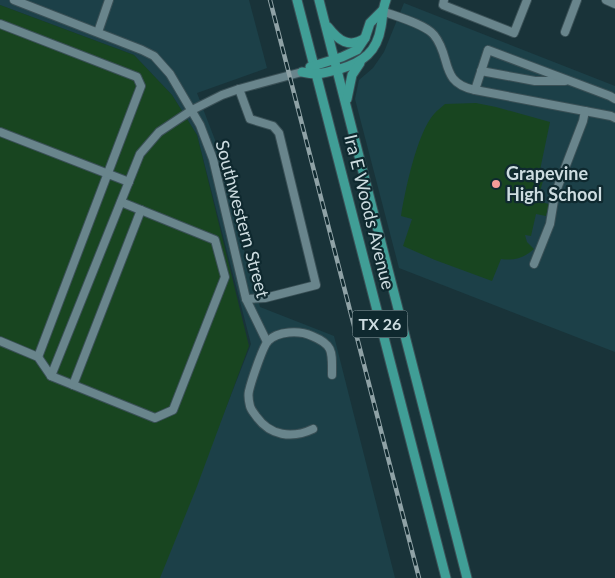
<svg xmlns="http://www.w3.org/2000/svg" width="615" height="578" viewBox="0 0 615 578" font-family="Lato,sans-serif">
  <rect width="100%" height="100%" fill="#193339"/>
  <g fill="#1c4048">
    <path d="M 0,0 L 249,0 L 267,68 L 197,93 L 228,174 L 242,243 L 260,307 L 334,336 L 395,578 L 159,578 L 251,344 L 197,135 L 172,95 L 134,55 L 0,5 Z"/>
    <path d="M 404,3 L 615,86 L 615,352 L 399,268 L 355,99 L 359,80 L 373,68 L 384,52 Z"/>
  </g>
  <g fill="#184520">
    <path d="M 0,5 L 134,55 L 172,95 L 197,135 L 249,346 L 196,489 L 160,578 L 0,578 Z"/>
    <path d="M 476,103 L 496,107 L 550,122 L 540,170 L 546,171 L 537,201 L 549,204 L 546,216 L 536,214 L 531,236 L 525,235 L 527,242 L 534,249 C 524,258 514,261 501,259 L 492,281 L 435,260 L 403,246 L 412,219 L 401,216 C 405,191 417,133 434,114 C 437,110 442,107 445,104 Z"/>
  </g>
  <g fill="none" stroke-linecap="round" stroke-linejoin="round">
    <defs>
      <g id="minor">
        <path d="M 14,0 L 142,50 L 154,56 L 170,74 L 200,125 L 213,159 L 246,299 L 267,342"/>
        <path d="M 444,0 L 443,5 L 514,33 L 527,0"/>
        <path d="M 606,0 L 615,4"/>
        <path d="M 382,11 C 395,16 425,24 434,35 C 452,57 439,83 475,90"/>
        <path d="M 0,24 L 137,77 L 141,86 L 38,357"/>
        <path d="M 98,32 L 109,0"/>
        <path d="M 565,32 L 577,0"/>
        <path d="M 481,71 L 535,81 L 565,81"/>
        <path d="M 239,89 L 250,119 L 273,126 L 279,133 L 316,285 L 265,298 L 246,299"/>
        <path d="M 615,99 L 610,96 L 488,50 L 475,90 L 611,116 L 615,118"/>
        <path d="M 0,132 L 129,182"/>
        <path d="M 534,264 L 550,224 L 555,194 L 583,121 L 585,111"/>
        <path d="M 0,341 L 38,357 L 51,376 L 155,418 L 173,410 L 225,277 L 215,240 L 121,202"/>
        <path d="M 51,376 L 140,154 L 159,132 L 192,110 L 222,95 L 239,89 L 302,72"/>
        <path d="M 73,385 L 141,210"/>
        <path d="M 313,429 C 292,439 270,436 256,416 C 254,413 251,410 250,406 C 249,402 248,395 249,391 C 251,382 263,346 268,341 C 278,331 299,330 312,336 C 334,345 332,352 332,375"/>
      </g>
      <g id="major">
        <path d="M 297,0 L 446,578"/>
        <path d="M 319,0 L 467,578"/>
        <path d="M 328,27 C 338,40 349,49 365,38"/>
        <path d="M 310,67 L 342,57 L 357,50 L 365,38 L 370,23 L 382,11"/>
        <path d="M 302,72 C 320,76 322,73 340,69 C 363,62 377,52 381,27 C 383,17 382,10 386,0"/>
        <path d="M 347,99 L 352,75 L 360,63"/>
      </g>
    </defs>
    <use href="#minor" stroke="#3a5056" stroke-width="10"/>
    <use href="#major" stroke="#3a5056" stroke-width="11"/>
    <use href="#minor" stroke="#69858c" stroke-width="8"/>
    <use href="#major" stroke="#409e96" stroke-width="9"/>
    <defs>
      <path id="rail" d="M 270,0 L 419,578"/>
    </defs>
    <use href="#rail" stroke="#8fa2a6" stroke-width="4.5"/>
    <use href="#rail" stroke="#0f292f" stroke-width="2.5" stroke-dasharray="8" stroke-linecap="butt"/>
  </g>
  <circle fill="#f59b99" stroke="#0f292f" stroke-width="2" cx="496" cy="184" r="5"/>
  <g text-anchor="middle" stroke-width="4.5" stroke-linejoin="round" paint-order="stroke">
    <rect fill="#0f292f" stroke="#94a6ab" stroke-width="1" x="352.5" y="310.5" width="55" height="27" rx="4"/>
    <g font-size="16" font-weight="bold" fill="#cddce0">
      <text x="380" y="330">TX 26</text>
    </g>
    <g font-size="18" font-weight="bold" fill="#cddce0" stroke="#0f292f" text-anchor="start">
      <text x="506" y="180">Grapevine<tspan x="506" dy="21">High School</tspan></text>
    </g>
    <g font-size="18" fill="#cddce0" stroke="#0f292f">
      <text transform="translate(369 212) rotate(76)" y="6">Ira E Woods Avenue</text>
      <text transform="translate(242 219) rotate(75)" y="6">Southwestern Street</text>
    </g>
  </g>
</svg>
